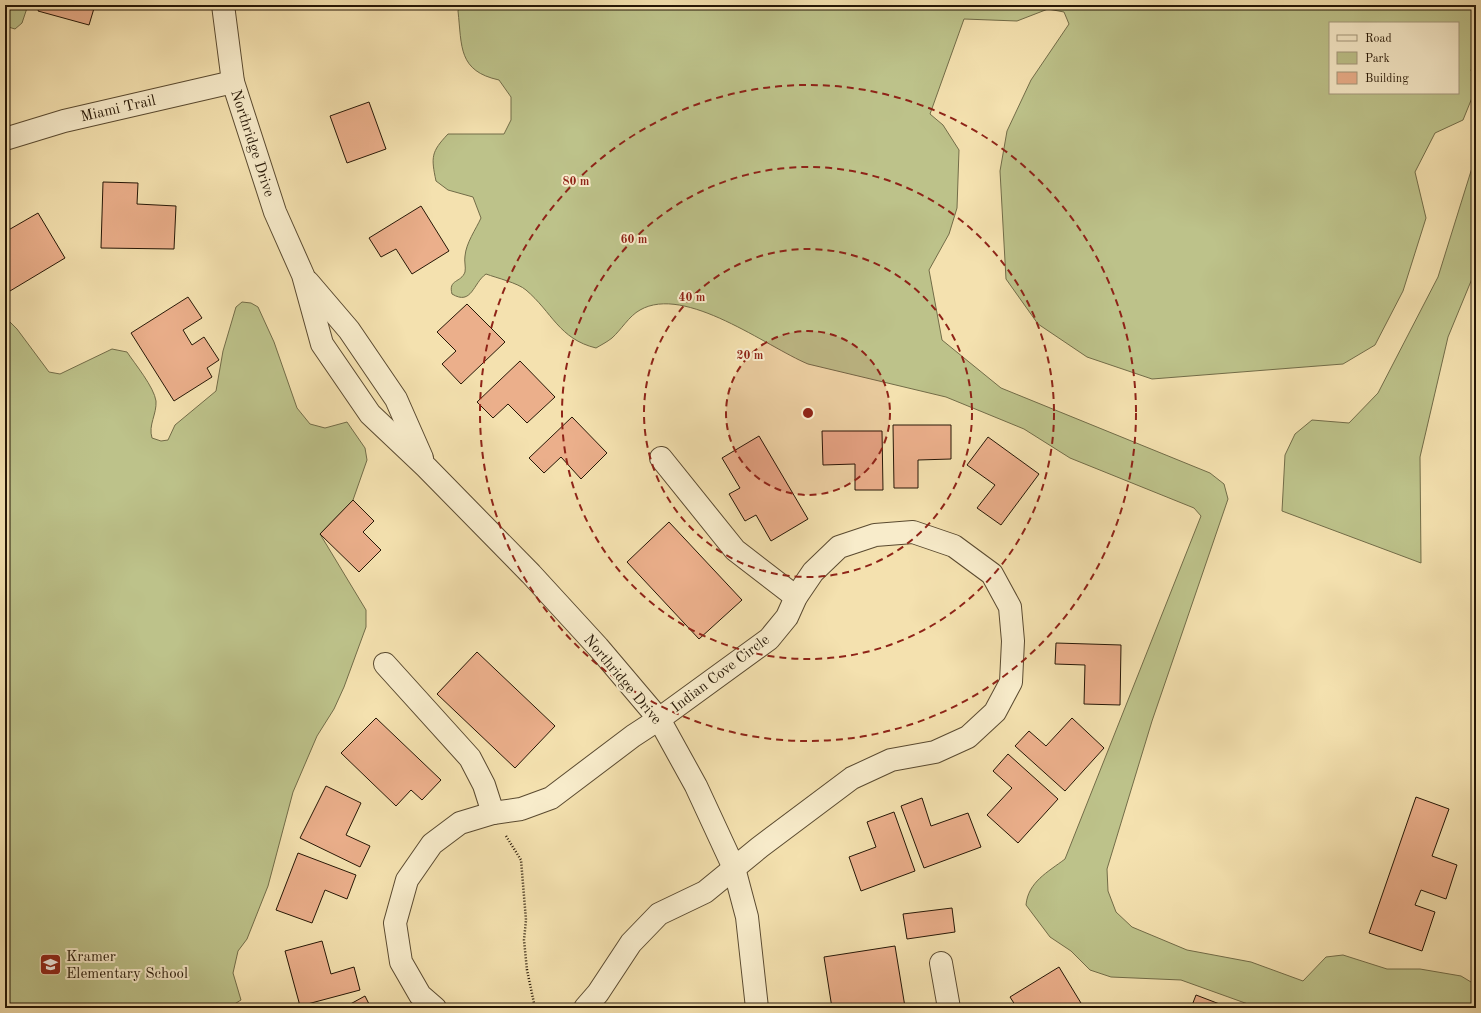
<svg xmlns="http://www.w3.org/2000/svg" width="1481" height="1013" viewBox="0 0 1481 1013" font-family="'Old Standard TT',serif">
  <rect width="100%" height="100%" fill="#f4e1af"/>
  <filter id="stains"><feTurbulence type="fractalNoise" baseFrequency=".005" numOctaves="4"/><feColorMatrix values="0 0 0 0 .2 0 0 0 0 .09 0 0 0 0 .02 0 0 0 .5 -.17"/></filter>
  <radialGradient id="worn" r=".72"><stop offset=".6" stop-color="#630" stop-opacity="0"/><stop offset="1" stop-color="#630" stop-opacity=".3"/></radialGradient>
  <g fill="#bdc28a" stroke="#726c48" fill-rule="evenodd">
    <path d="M 5,5 L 28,5 L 22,23 L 15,29 L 5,26 Z"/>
    <path d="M 460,5 L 1476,5 L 1476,46 L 1471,71 L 1476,76 L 1476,88 L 1463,120 L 1435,133 L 1415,172 L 1426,218 L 1403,291 L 1375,345 L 1343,364 L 1152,379 L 1087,357 L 1038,324 L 1006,279 L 1000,171 L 1007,131 L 1031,80 L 1069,24 L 1064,12 L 1048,9 L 1017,21 L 964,19 L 930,114 L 943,125 L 959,150 L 957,208 L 949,234 L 929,270 L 942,340 L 1001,388 L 1210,473 L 1224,484 L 1228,499 L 1152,721 L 1107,869 L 1108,891 L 1116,912 L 1132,927 L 1187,950 L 1251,962 L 1303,981 L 1326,957 L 1343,955 L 1387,969 L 1420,969 L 1461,976 L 1476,985 L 1476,1008 L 1259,1008 L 1181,980 L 1111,977 L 1090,970 L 1071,951 L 1050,937 L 1026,905 C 1028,882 1048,872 1065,859 L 1201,516 L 1194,508 L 1070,458 L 1024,429 L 946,397 L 808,364 C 767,347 685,284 640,310 C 629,316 621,330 612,338 C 607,342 601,345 596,348 C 559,339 552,312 526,290 C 518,283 497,278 486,274 C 473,283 472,306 452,294 C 448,279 461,283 465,272 C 466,267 464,261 465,256 C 466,243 476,229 481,218 L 473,197 L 448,190 L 436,181 C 431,157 431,152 448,134 L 504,134 L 511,120 L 511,97 L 499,80 C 458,71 462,47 458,11 ZM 1330,23 L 1458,23 L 1458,93 L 1330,93 Z"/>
    <path d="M 1476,155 L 1476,269 L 1448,337 L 1420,457 L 1421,563 L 1282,511 L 1285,455 L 1295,434 L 1312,420 L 1349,423 L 1378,393 L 1438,277 Z"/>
    <path d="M 242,302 L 251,303 L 258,307 L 274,342 L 297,408 L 310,424 L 325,428 L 347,422 L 365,448 L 367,460 L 353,500 L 320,534 L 366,610 L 366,627 L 344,687 L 334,709 L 317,736 L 293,792 L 268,886 L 247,939 L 238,951 L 233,973 L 241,1000 L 228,1008 L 5,1008 L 5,403 L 7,397 L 5,373 L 5,317 L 17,329 L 49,372 L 60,374 L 112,349 L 127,352 C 135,364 154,387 156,401 C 157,414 148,425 152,438 L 161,441 L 168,440 L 175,425 L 216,391 L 223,351 L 236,307 Z"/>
  </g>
  <g fill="#ebaf8b" stroke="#261706">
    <path d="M 40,5 L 95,5 L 89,25 L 38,11 Z"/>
    <path d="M 369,102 L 386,149 L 347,163 L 330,116 Z"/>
    <path d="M 103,182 L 138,183 L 137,204 L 176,206 L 174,249 L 101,248 Z"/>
    <path d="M 421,206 L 449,251 L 412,274 L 396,249 L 381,257 L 369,238 Z"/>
    <path d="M 38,213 L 65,258 L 5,294 L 5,232 Z"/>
    <path d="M 188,297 L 202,318 L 183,330 L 192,345 L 204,337 L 219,360 L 207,368 L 212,377 L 174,401 L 131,333 Z"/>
    <path d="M 467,304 L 505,342 L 461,384 L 442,364 L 456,351 L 437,332 Z"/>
    <path d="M 520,361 L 555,397 L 527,423 L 508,404 L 493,418 L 477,402 Z"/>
    <path d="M 572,417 L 607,453 L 581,479 L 561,457 L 544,473 L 529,458 Z"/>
    <path d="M 893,425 L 951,425 L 951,459 L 918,460 L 918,488 L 894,488 Z"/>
    <path d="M 822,431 L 882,431 L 883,490 L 855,490 L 855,464 L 823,465 Z"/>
    <path d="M 759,436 L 808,519 L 771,541 L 756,515 L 745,521 L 729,494 L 740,488 L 722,458 Z"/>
    <path d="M 988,437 L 1039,474 L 1001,525 L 977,508 L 995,485 L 967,465 Z"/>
    <path d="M 353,500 L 374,521 L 363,532 L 381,550 L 359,572 L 320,534 Z"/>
    <path d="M 669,522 L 742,600 L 699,639 L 627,562 Z"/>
    <path d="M 1056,643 L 1121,645 L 1120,705 L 1084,704 L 1085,665 L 1055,664 Z"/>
    <path d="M 477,652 L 555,726 L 515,768 L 437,694 Z"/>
    <path d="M 376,718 L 441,780 L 422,800 L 411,790 L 396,806 L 341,753 Z"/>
    <path d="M 1072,718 L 1104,748 L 1065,791 L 1015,746 L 1029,731 L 1046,746 Z"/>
    <path d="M 1008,754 L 1058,799 L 1018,843 L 987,815 L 1012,788 L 993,771 Z"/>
    <path d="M 326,786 L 361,803 L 346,835 L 370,846 L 360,867 L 300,838 Z"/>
    <path d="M 1416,797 L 1449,809 L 1432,856 L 1457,865 L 1446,899 L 1421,890 L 1415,905 L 1435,912 L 1422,951 L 1369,933 Z"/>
    <path d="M 922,798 L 931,826 L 968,813 L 981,847 L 924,868 L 901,806 Z"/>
    <path d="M 894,812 L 915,871 L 861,891 L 849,857 L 876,847 L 867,822 Z"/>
    <path d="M 298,853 L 356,875 L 347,899 L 325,890 L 312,923 L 276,910 Z"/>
    <path d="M 952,908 L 955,932 L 907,939 L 903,914 Z"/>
    <path d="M 322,941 L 331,974 L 354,967 L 360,990 L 300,1006 L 285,951 Z"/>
    <path d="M 895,946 L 905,1007 L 832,1008 L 824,957 Z"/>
    <path d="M 1059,967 L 1084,1008 L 1017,1008 L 1010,997 Z"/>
    <path d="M 1196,995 L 1230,1008 L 1191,1008 Z"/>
    <path d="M 365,996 L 371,1008 L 343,1008 Z"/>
  </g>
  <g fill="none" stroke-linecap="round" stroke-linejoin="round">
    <defs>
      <g id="minor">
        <path d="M 223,5 L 233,82 L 275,212 L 303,275 L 322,344 L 370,414 L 426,467 L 531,574 L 598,647 L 659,719 L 696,786 L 734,868 L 747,917 L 757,1008"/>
        <path d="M 5,139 L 64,121 L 233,82"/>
        <path d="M 308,282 L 349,330 L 396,399 L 422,458"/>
        <path d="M 661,458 L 735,550 L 796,597"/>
        <path d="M 385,664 L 470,758 L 484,785 L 493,813"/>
        <path d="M 941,963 L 949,1008"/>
        <path d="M 435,1008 L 420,995 L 401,962 L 395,923 L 407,880 L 432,844 L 460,823 L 493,813 L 521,809 L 551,798 L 633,736 L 659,719 L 769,639 L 787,617 L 796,597 L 813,572 L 839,547 L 875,535 L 913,532 L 954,546 L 992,574 L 1010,607 L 1013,641 L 1011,682 L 995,712 L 968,737 L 935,752 L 891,760 L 852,778 L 760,847 L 705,892 L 659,914 L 631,943 L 598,993 L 585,1008"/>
      </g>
    </defs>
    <use href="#minor" stroke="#5a4a30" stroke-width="24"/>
    <path stroke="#261706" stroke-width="2.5" stroke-dasharray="1 2" stroke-linecap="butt" d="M 506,836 L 521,860 L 526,920 L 524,940 L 527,970 L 535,1008"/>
    <use href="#minor" stroke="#f8eccb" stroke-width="22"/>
  </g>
  <circle cx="808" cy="413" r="82" fill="#8f2418" fill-opacity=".12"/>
  <g fill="none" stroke="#8f2418" stroke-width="2" stroke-dasharray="7 5">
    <circle cx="808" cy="413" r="82"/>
    <circle cx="808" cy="413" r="164"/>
    <circle cx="808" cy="413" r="246"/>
    <circle cx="808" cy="413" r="328"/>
  </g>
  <defs>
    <symbol id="school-square" viewBox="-11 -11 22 22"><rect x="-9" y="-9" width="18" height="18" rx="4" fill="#8f2418" stroke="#f8eccb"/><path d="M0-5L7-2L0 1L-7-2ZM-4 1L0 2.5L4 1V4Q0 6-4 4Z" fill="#fff"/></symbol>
  </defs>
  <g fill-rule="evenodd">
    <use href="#school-square" x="38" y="952" width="25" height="25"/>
  </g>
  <g text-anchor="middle" stroke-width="4" stroke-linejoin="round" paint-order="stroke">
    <g font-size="15" fill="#261706" stroke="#f8eccb">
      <text transform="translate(118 108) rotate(-13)" y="5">Miami Trail</text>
      <text transform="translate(253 143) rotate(72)" y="5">Northridge Drive</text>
      <text transform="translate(720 673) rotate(-37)" y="5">Indian Cove Circle</text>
      <text transform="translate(623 679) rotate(50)" y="5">Northridge Drive</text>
    </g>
    <g font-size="15" fill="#261706" stroke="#f8eccb" text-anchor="start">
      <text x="66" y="961">Kramer<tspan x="66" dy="17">Elementary School</tspan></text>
    </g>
  </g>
  <circle cx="808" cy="413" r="6" fill="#8f2418" stroke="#f8eccb" stroke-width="2"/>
  <g font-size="12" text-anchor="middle" font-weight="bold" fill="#8f2418" stroke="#f8eccb" stroke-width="4" stroke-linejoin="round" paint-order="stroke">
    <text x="576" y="185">80 m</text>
    <text x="634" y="243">60 m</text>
    <text x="692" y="301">40 m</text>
    <text x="750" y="359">20 m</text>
  </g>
  <rect width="1481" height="1013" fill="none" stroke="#f4e1af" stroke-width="20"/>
  <rect x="6" y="6" width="1469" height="1001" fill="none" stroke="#261706" stroke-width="2"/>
  <rect x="10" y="10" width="1461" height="993" fill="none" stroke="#261706"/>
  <rect x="1329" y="22" width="130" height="72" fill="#f8eccb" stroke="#a4977c"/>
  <rect x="1337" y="35" width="20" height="6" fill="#f8eccb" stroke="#a4977c"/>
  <text x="1365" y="42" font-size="12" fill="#261706">Road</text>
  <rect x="1337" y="52" width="20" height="12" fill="#bdc28a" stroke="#a4977c"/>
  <text x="1365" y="62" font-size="12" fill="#261706">Park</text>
  <rect x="1337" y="72" width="20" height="12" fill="#ebaf8b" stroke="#a4977c"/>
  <text x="1365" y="82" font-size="12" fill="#261706">Building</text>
  <rect width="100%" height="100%" filter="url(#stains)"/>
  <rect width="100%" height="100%" fill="url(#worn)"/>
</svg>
